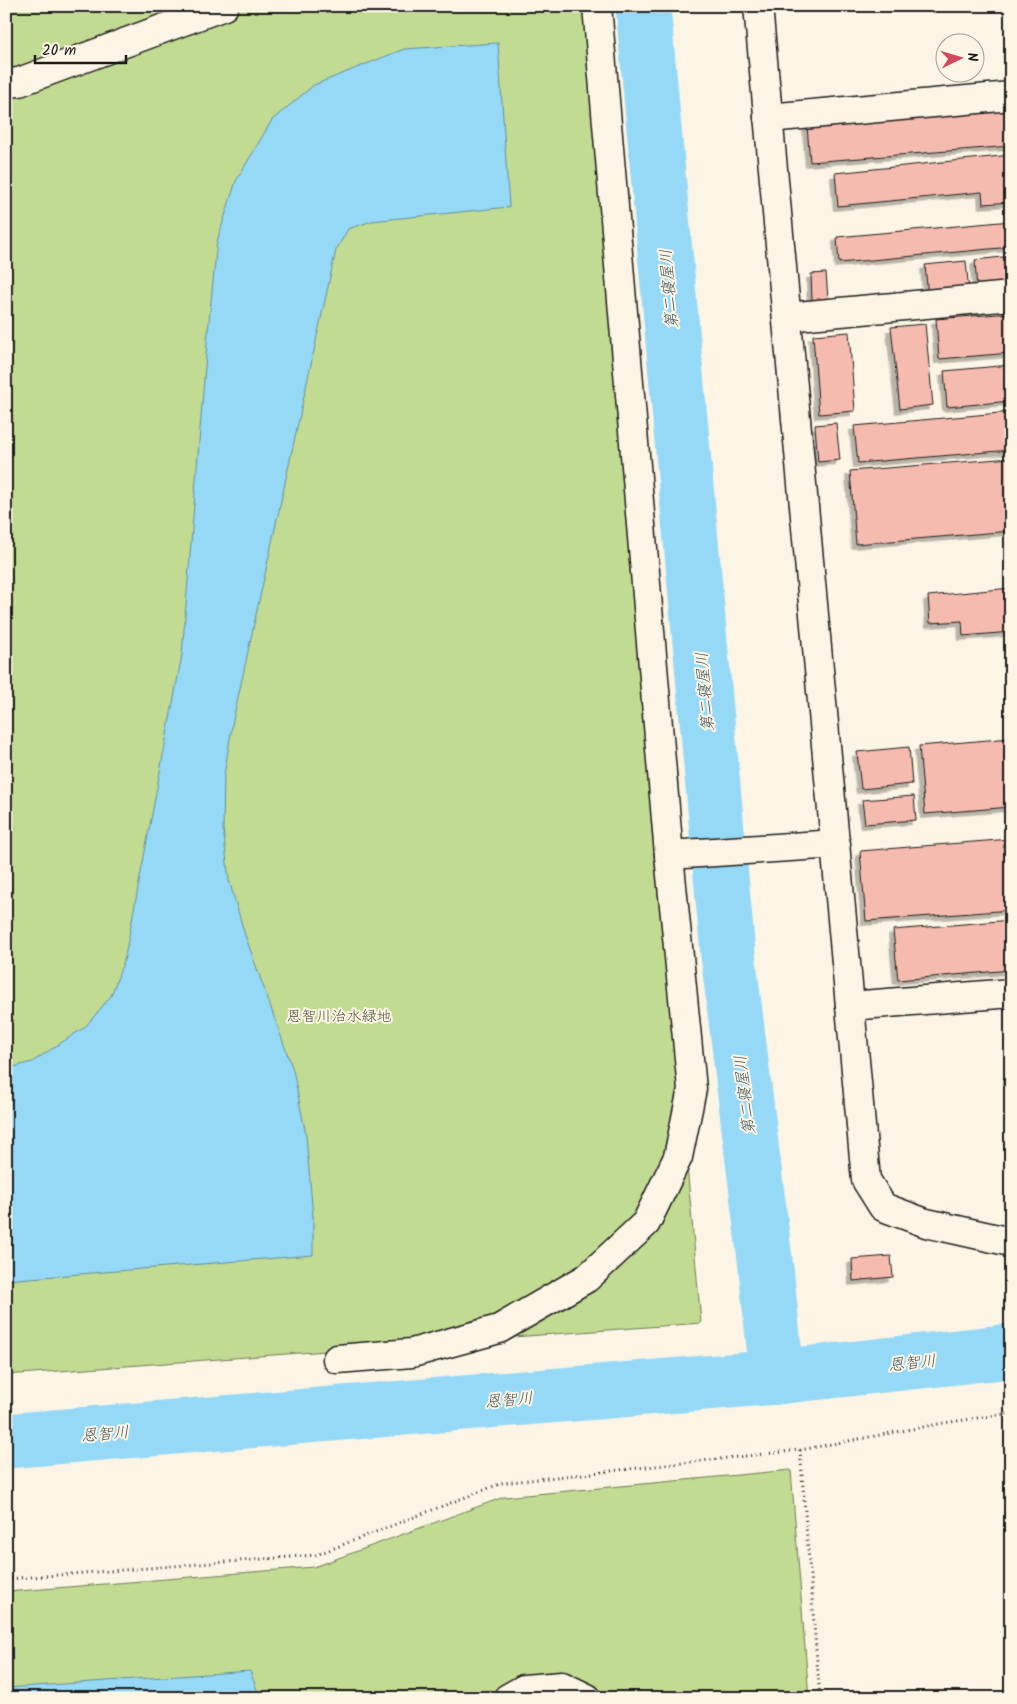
<svg xmlns="http://www.w3.org/2000/svg" width="1017" height="1704" viewBox="0 0 1017 1704" font-family="Kalam,'Klee One',sans-serif">
  <defs>
    <filter id="shadow"><feDropShadow dx="-4.5" dy="4.5" stdDeviation="0" flood-color="#0004"/></filter>
  </defs>
  <rect width="100%" height="100%" fill="#fcf5e5"/>
  <filter id="ink" filterUnits="userSpaceOnUse"><feTurbulence type="fractalNoise" baseFrequency=".02" numOctaves="2"/><feDisplacementMap in="SourceGraphic" scale="10" xChannelSelector="R" yChannelSelector="G"/><feConvolveMatrix kernelMatrix="1 2 1 2 8 2 1 2 1" color-interpolation-filters="sRGB"/></filter>
  <g filter="url(#ink)">
    <g fill="#c2db92" stroke="#6f7c57">
      <path d="M 6,6 L 584,6 L 701,1323 L 6,1375 Z"/>
      <path d="M 791,1470 L 809,1698 L 6,1698 L 6,1592 L 314,1567 L 504,1497 Z"/>
    </g>
    <g fill="#95d9f7" stroke="#658d9f">
      <path d="M 498,43 L 509,207 L 372,221 L 348,229 L 336,250 L 233,720 L 224,776 L 223,829 L 229,880 L 245,935 L 293,1070 L 306,1135 L 313,1217 L 313,1255 L 6,1280 L 6,1069 L 32,1062 L 85,1027 L 111,996 L 125,957 L 182,655 L 207,342 L 217,241 L 236,181 L 272,120 L 314,85 L 404,49 Z"/>
      <path d="M 250,1671 L 260,1698 L 6,1698 L 6,1688 Z"/>
    </g>
    <g fill="none" stroke-linecap="round" stroke-linejoin="round">
      <g stroke="#95d9f7" stroke-width="55">
        <path d="M 643,6 L 728,954 L 766,1268 L 777,1377"/>
        <path d="M 6,1441 L 777,1377 L 1011,1351"/>
      </g>
    </g>
    <g fill="#f6bbaf" stroke="#1c1c1c" filter="url(#shadow)">
      <path d="M 1011,110 L 1011,146 L 810,162 L 807,126 Z"/>
      <path d="M 1011,155 L 1011,202 L 983,204 L 982,192 L 838,206 L 835,173 Z"/>
      <path d="M 1009,208 L 1011,208 L 1011,247 L 839,263 L 837,237 L 1011,221 Z"/>
      <path d="M 1011,256 L 1011,287 L 977,291 L 975,260 Z"/>
      <path d="M 966,261 L 969,292 L 928,296 L 925,265 Z"/>
      <path d="M 826,273 L 828,299 L 812,300 L 811,274 Z"/>
      <path d="M 1011,313 L 1011,353 L 939,359 L 936,319 Z"/>
      <path d="M 925,324 L 933,405 L 900,409 L 891,327 Z"/>
      <path d="M 849,332 L 855,411 L 819,414 L 813,335 Z"/>
      <path d="M 1011,365 L 1011,401 L 947,407 L 944,371 Z"/>
      <path d="M 1011,412 L 1011,450 L 858,463 L 854,426 Z"/>
      <path d="M 836,423 L 840,460 L 818,462 L 815,425 Z"/>
      <path d="M 1011,458 L 1011,531 L 856,544 L 850,471 Z"/>
      <path d="M 1011,588 L 1011,632 L 963,636 L 962,621 L 930,623 L 928,596 Z"/>
      <path d="M 1011,738 L 1011,807 L 925,814 L 919,746 Z"/>
      <path d="M 909,747 L 912,784 L 861,789 L 857,752 Z"/>
      <path d="M 914,796 L 916,820 L 865,824 L 862,800 Z"/>
      <path d="M 1011,839 L 1011,910 L 866,921 L 860,851 Z"/>
      <path d="M 1011,920 L 1011,970 L 898,980 L 893,930 Z"/>
      <path d="M 891,1256 L 893,1277 L 853,1281 L 852,1259 Z"/>
    </g>
    <g fill="none" stroke-linecap="round" stroke-linejoin="round">
      <defs>
        <g id="minor">
          <path d="M 758,6 L 866,1180 L 883,1207 L 926,1223 L 1011,1242"/>
          <path d="M 6,83 L 19,82 L 224,6"/>
          <path d="M 768,118 L 1011,96"/>
          <path d="M 787,317 L 1011,296"/>
          <path d="M 669,855 L 836,844"/>
          <path d="M 850,1006 L 1011,993"/>
          <path d="M 337,1359 L 412,1353 L 499,1329 L 587,1278 L 646,1223 L 678,1157 L 692,1089 L 669,855 L 597,6"/>
          <path d="M 508,1698 L 524,1689 L 562,1686 L 587,1698"/>
        </g>
      </defs>
      <use href="#minor" stroke="#1c1c1c" stroke-width="31"/>
      <g stroke="#1c1c1c" stroke-width="3" stroke-dasharray="1 4" stroke-linecap="butt">
        <path d="M 800,1450 L 820,1698"/>
        <path d="M 6,1579 L 316,1555 L 502,1483 L 800,1450 L 944,1423 L 1011,1413"/>
      </g>
      <use href="#minor" stroke="#fcf5e5" stroke-width="28"/>
    </g>
  </g>
  <g text-anchor="middle" stroke-width="4" stroke-linejoin="round" paint-order="stroke">
    <g font-size="15" fill="#4e553f" stroke="#fcf5e5">
      <text x="339" y="1021">恩智川治水緑地</text>
    </g>
    <g font-size="16" font-style="italic" fill="#40555e" stroke="#fcf5e5">
      <text transform="translate(668 289) rotate(-95)" y="6">第二寝屋川</text>
      <text transform="translate(704 692) rotate(-95)" y="6">第二寝屋川</text>
      <text transform="translate(744 1095) rotate(-97)" y="6">第二寝屋川</text>
      <text transform="translate(912 1362) rotate(-6)" y="6">恩智川</text>
      <text transform="translate(509 1399) rotate(-5)" y="6">恩智川</text>
      <text transform="translate(105 1433) rotate(-5)" y="6">恩智川</text>
    </g>
  </g>
  <rect width="1017" height="1704" fill="none" stroke="#fcf5e5" stroke-width="25"/>
  <rect x="12" y="12" width="992" height="1679" fill="none" stroke="#1c1c1c" stroke-width="2" filter="url(#ink)"/>
  <g transform="translate(960 58) rotate(85)"><circle r="24" fill="#fcf5e5" stroke="#a29e95"/>
  <path d="M0-4L9 19L0 12L-9 19Z" fill="#d1495b"/>
  <text y="-8" font-size="14" font-weight="bold" text-anchor="middle" fill="#1c1c1c">N</text>
  </g>
  <path d="M35 55v8h91v-8" fill="none" stroke="#1c1c1c" stroke-width="2.5"/>
  <text x="42" y="55" font-size="15" fill="#1c1c1c" stroke="#fcf5e5" stroke-width="4" paint-order="stroke">20 m</text>
</svg>
